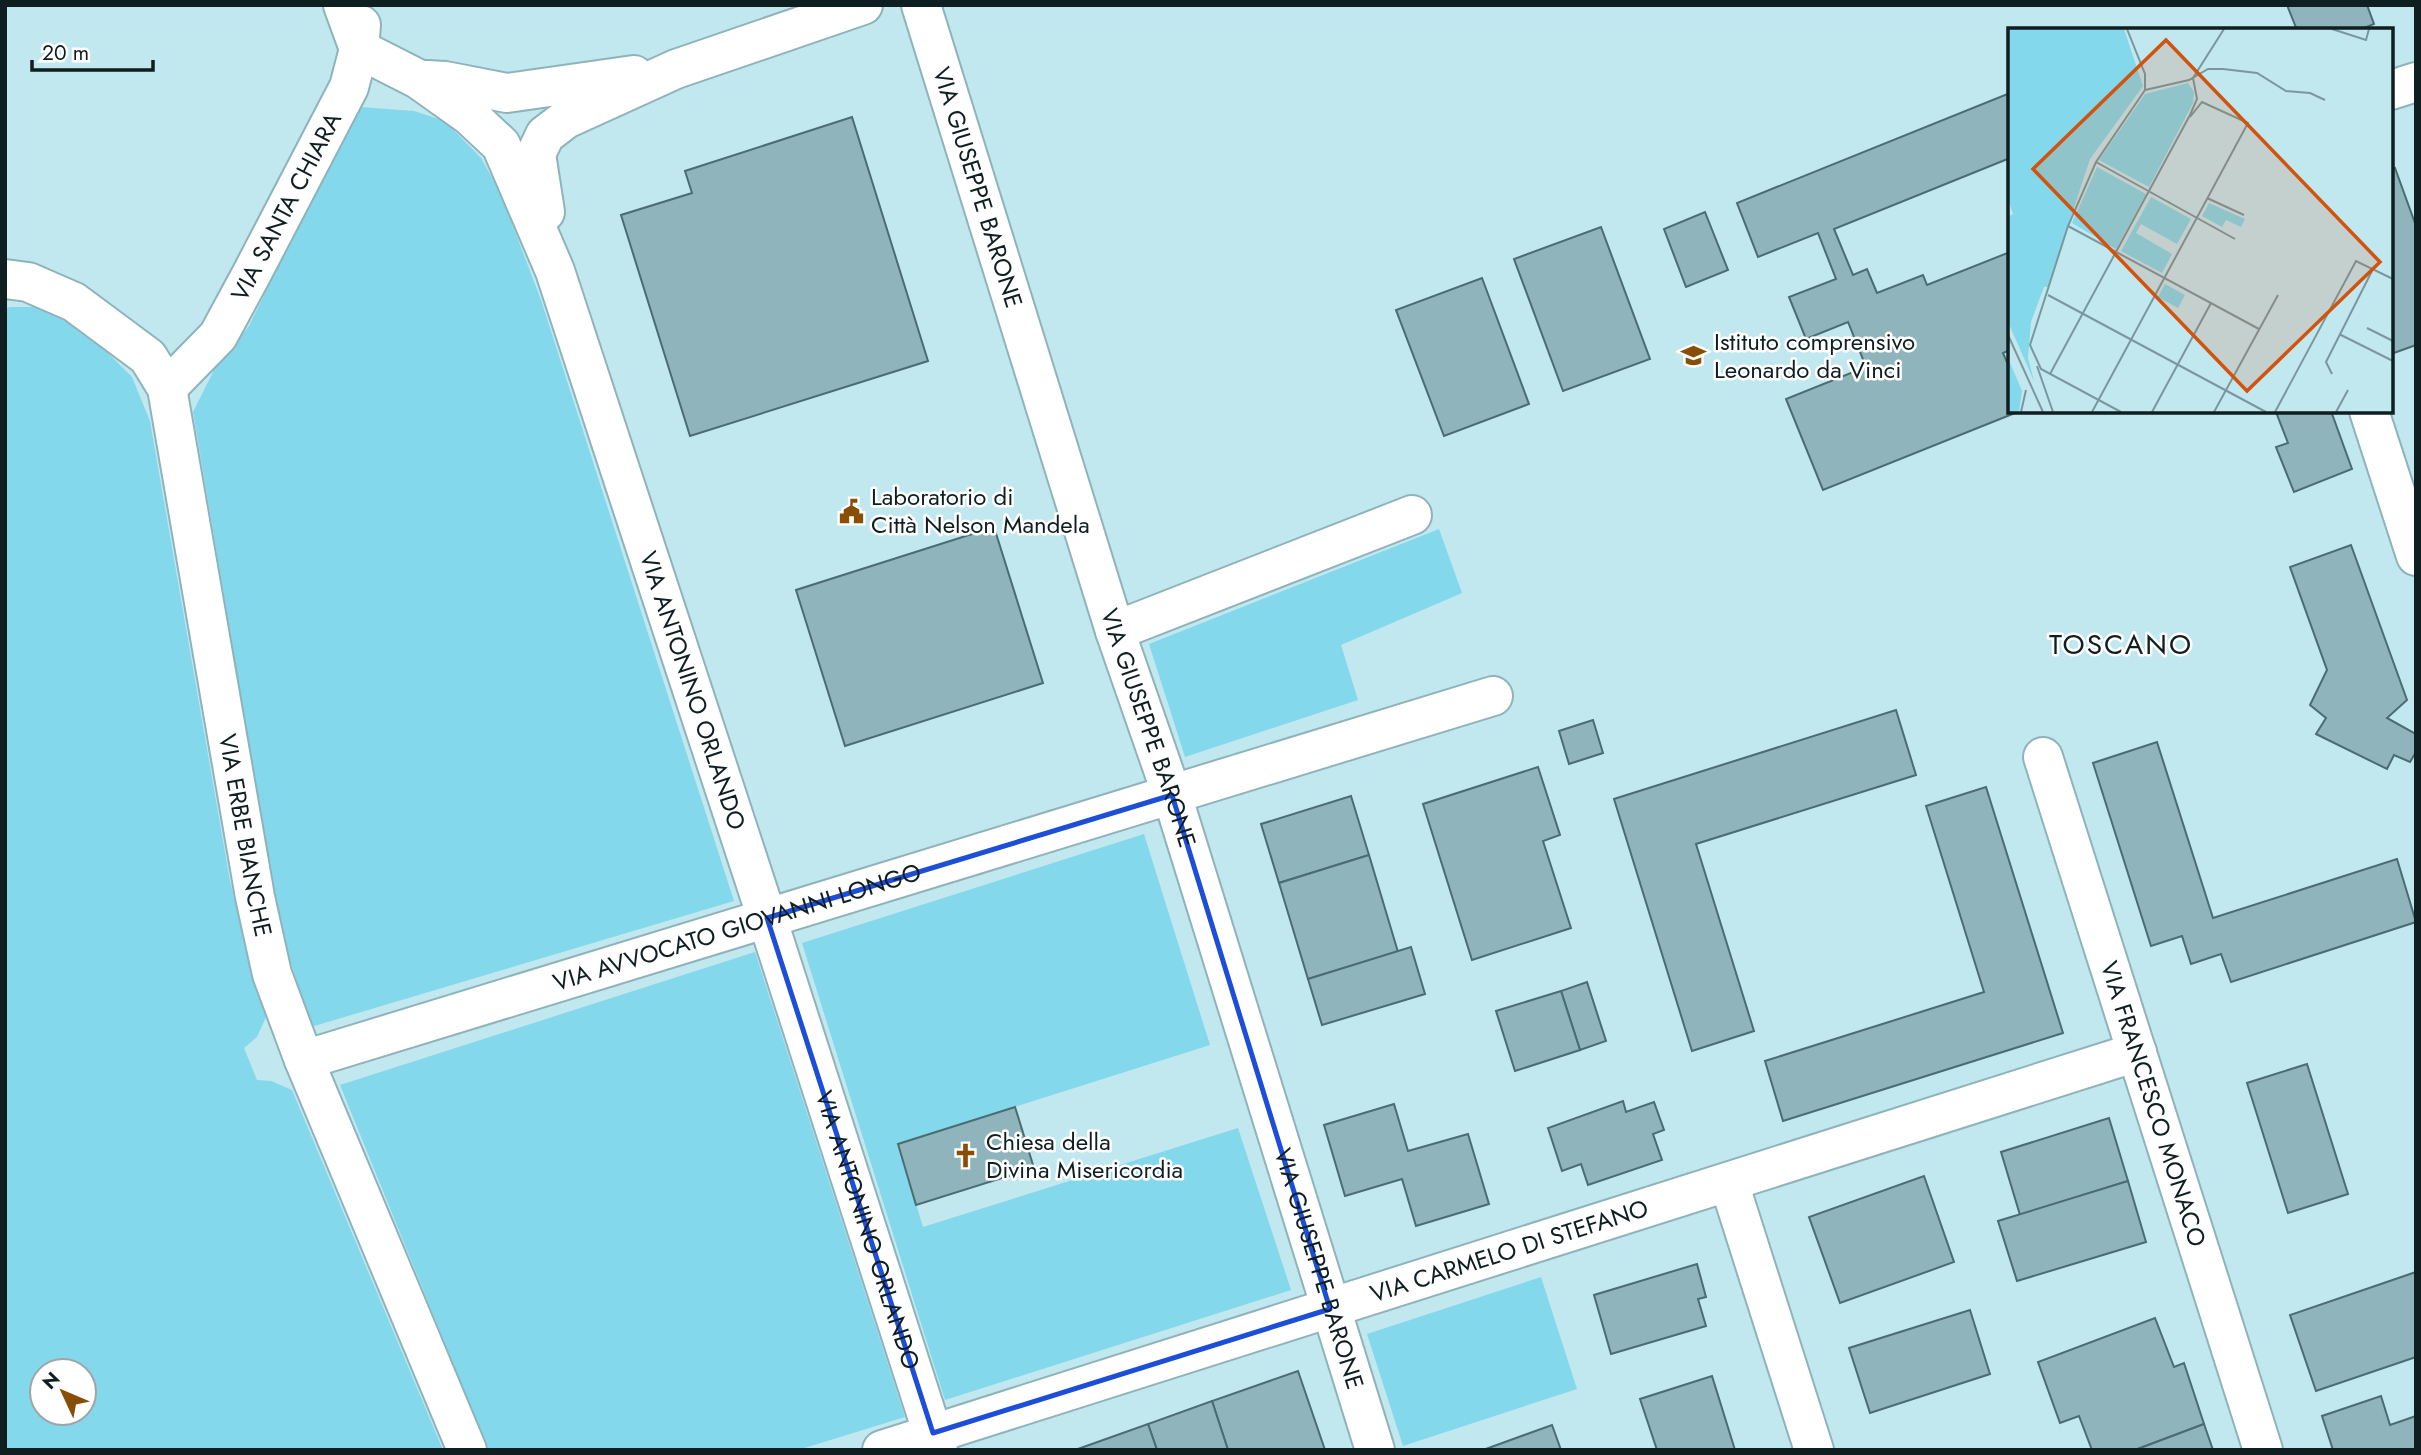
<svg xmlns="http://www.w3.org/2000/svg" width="2421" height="1455" viewBox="0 0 2421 1455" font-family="Jost,sans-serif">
  <rect width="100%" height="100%" fill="#c1e7ef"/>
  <g fill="#83d9eb" fill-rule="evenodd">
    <path d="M 361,107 L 414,111 L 445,121 L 481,158 L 500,192 L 541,300 L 734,901 L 311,1027 L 280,928 L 193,412 L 214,370 L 249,326 L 329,162 Z"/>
    <path d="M 11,307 L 44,307 L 87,332 L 132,377 L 150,421 L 230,881 L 266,1017 L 257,1037 L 244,1048 L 257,1080 L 271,1081 L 292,1090 L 443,1450 L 5,1450 L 5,308 ZM 42,1371 L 84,1371 L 84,1413 L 42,1413 Z"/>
    <path d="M 1439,529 L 1462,593 L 1341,645 L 1358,700 L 1185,757 L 1149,644 Z"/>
    <path d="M 1144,834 L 1210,1045 L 898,1144 L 923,1227 L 1238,1128 L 1291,1290 L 945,1400 L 802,943 Z"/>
    <path d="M 755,952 L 905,1417 L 798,1450 L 488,1450 L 340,1085 Z"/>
    <path d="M 1541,1277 L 1577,1389 L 1403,1446 L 1367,1334 Z"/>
  </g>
  <g fill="#8fb4bb" stroke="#4a6c73" stroke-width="2">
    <path d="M 2287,5 L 2367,5 L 2374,24 L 2359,30 L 2297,30 Z"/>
    <path d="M 2010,93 L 2010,158 L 1834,229 L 1853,275 L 1867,269 L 1877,293 L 1923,275 L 1927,285 L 2010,252 L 2010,350 L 2003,353 L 2010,369 L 2010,411 L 2020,411 L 1823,490 L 1786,399 L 1866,367 L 1848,322 L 1806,339 L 1789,297 L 1836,279 L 1818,233 L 1758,257 L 1737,203 Z"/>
    <path d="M 852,117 L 928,361 L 690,436 L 621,215 L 692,193 L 685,171 Z"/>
    <path d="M 2395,168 L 2416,226 L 2416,345 L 2391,354 L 2391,169 Z"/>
    <path d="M 1705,212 L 1728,270 L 1686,287 L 1664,229 Z"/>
    <path d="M 1601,227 L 1650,359 L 1563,391 L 1514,259 Z"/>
    <path d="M 1482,278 L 1529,404 L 1444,436 L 1396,310 Z"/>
    <path d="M 2279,411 L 2331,411 L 2352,469 L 2294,492 L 2276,447 L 2288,443 L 2276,412 Z"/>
    <path d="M 994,527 L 1043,683 L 845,746 L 796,590 Z"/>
    <path d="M 2351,545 L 2407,700 L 2387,718 L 2416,734 L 2416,752 L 2410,762 L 2394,755 L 2387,769 L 2316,734 L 2326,718 L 2310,705 L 2327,670 L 2290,567 Z"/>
    <path d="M 1896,710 L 1916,775 L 1696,844 L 1754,1031 L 1692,1051 L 1614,799 Z"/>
    <path d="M 1593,720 L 1603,753 L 1569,764 L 1559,731 Z"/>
    <path d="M 2157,742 L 2213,918 L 2397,859 L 2416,922 L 2231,982 L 2221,954 L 2191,964 L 2182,936 L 2151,946 L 2093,763 Z"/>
    <path d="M 1538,767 L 1560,835 L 1543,841 L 1571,928 L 1472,960 L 1423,804 Z"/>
    <path d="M 1986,787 L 2063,1033 L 1783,1121 L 1765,1061 L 1984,992 L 1926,806 Z"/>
    <path d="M 1351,796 L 1369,855 L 1279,883 L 1261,824 Z"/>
    <path d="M 1369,855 L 1398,952 L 1308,979 L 1279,883 Z"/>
    <path d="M 1411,947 L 1425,994 L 1322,1025 L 1308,979 Z"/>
    <path d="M 1587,982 L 1606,1041 L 1580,1050 L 1561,991 Z"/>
    <path d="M 1561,991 L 1580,1050 L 1515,1071 L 1496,1011 Z"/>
    <path d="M 2307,1064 L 2348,1194 L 2288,1213 L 2247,1083 Z"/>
    <path d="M 1623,1101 L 1626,1112 L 1654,1102 L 1664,1130 L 1653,1134 L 1662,1160 L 1588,1185 L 1581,1164 L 1562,1171 L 1548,1128 Z"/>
    <path d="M 1394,1104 L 1408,1151 L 1468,1134 L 1489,1204 L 1416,1226 L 1402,1179 L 1345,1196 L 1324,1125 Z"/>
    <path d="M 1015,1107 L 1034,1168 L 916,1205 L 898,1144 Z"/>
    <path d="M 2109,1118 L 2128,1181 L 2020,1215 L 2001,1152 Z"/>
    <path d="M 1924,1176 L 1954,1262 L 1840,1303 L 1809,1217 Z"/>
    <path d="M 2128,1181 L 2146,1242 L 2017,1281 L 1998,1221 Z"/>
    <path d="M 1697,1264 L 1706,1297 L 1698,1299 L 1706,1326 L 1611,1354 L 1594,1295 Z"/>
    <path d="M 2416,1272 L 2416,1357 L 2316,1391 L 2290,1315 Z"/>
    <path d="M 1970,1310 L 1990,1374 L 1870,1413 L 1849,1348 Z"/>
    <path d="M 2155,1318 L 2174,1367 L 2184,1363 L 2204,1424 L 2135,1450 L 2092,1450 L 2079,1416 L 2060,1423 L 2038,1362 Z"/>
    <path d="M 1298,1371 L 1325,1450 L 1228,1450 L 1212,1401 Z"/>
    <path d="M 1712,1376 L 1735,1450 L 1657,1450 L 1640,1399 Z"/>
    <path d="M 2381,1396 L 2390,1425 L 2416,1416 L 2416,1450 L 2333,1450 L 2322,1416 Z"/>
    <path d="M 1212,1401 L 1228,1450 L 1157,1450 L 1148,1424 Z"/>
    <path d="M 1148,1424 L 1157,1450 L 1075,1450 Z"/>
    <path d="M 2204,1424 L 2213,1450 L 2135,1450 Z"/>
    <path d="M 1552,1425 L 1561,1450 L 1483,1450 Z"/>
  </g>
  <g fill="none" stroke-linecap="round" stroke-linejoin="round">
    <defs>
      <g id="street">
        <path id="s1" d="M 343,5 L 359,49 L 418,79 L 470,116 L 501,145 L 555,271 L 767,918 L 938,1450"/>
        <path id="s2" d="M 921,5 L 1115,631 L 1172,795 L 1375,1450"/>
        <path d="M 427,80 L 445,81 L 507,93 L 634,75"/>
        <path d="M 2391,90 L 2416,82"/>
        <path d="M 545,212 L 536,154 L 545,135 L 566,119 L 676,69 L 863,5"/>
        <path id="s3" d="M 167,388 L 218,336 L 251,275 L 349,87 L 359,49 L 361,25"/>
        <path d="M 2369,411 L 2416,556"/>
        <path d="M 1115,631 L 1412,515"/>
        <path id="s4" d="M 2043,757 L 2263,1450"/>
        <path id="s5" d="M 304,1060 L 1493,696"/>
        <path d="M 1729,1183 L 1814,1450"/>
        <path id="s6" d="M 882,1450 L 2137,1052"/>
      </g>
      <g id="secondary">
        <path id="s7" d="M 5,279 L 28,282 L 74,302 L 148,357 L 167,388 L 255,897 L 272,974 L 304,1060 L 467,1450"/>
      </g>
    </defs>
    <use href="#street" stroke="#8fb3bb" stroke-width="42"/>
    <use href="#secondary" stroke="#8fb3bb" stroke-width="42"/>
    <use href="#street" stroke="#fff" stroke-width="38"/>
    <use href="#secondary" stroke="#fff" stroke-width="38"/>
  </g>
  <path fill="none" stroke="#1d4ed8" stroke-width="5" stroke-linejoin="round" d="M 1172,795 L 1330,1309 L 933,1433 L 767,918 Z"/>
  <defs>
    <symbol id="school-bare" viewBox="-9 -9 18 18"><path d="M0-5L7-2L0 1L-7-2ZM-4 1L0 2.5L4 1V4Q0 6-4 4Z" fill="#884e06" stroke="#fff" stroke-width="2.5" paint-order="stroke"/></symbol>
    <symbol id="civic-bare" viewBox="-9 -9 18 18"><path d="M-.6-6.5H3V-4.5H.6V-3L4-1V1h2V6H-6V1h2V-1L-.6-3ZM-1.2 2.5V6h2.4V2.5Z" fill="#884e06" stroke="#fff" stroke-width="2.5" paint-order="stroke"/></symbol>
    <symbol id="church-bare" viewBox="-9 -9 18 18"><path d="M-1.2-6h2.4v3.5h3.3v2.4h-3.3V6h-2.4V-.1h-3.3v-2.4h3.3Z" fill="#884e06" stroke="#fff" stroke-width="2.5" paint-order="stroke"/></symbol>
  </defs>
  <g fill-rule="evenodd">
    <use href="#school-bare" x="1676" y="338" width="35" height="35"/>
    <use href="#civic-bare" x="834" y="494" width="35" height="35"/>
    <use href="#church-bare" x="948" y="1138" width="35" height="35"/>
  </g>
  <g text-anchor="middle" stroke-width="5" stroke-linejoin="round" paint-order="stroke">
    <g font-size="24" fill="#0f1e21" stroke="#fff">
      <text dy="8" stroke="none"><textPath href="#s2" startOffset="191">VIA GIUSEPPE BARONE</textPath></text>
      <text dy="8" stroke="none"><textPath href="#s3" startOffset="219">VIA SANTA CHIARA</textPath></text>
      <text dy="8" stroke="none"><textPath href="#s1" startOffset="798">VIA ANTONINO ORLANDO</textPath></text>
      <text dy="8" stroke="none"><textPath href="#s2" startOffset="758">VIA GIUSEPPE BARONE</textPath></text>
      <text dy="8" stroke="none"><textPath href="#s7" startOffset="656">VIA ERBE BIANCHE</textPath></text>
      <text dy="8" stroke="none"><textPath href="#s5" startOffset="453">VIA AVVOCATO GIOVANNI LONGO</textPath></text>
      <text dy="8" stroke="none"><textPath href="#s4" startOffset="364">VIA FRANCESCO MONACO</textPath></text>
      <text dy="8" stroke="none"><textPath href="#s1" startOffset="1365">VIA ANTONINO ORLANDO</textPath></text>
      <text dy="8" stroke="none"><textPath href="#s6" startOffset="658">VIA CARMELO DI STEFANO</textPath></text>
      <text dy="8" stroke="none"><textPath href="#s2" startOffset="1325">VIA GIUSEPPE BARONE</textPath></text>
    </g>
    <g font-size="24" fill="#0f1e21" stroke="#fff" text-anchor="start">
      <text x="1714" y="350">Istituto comprensivo<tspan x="1714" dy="28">Leonardo da Vinci</tspan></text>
      <text x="871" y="505">Laboratorio di<tspan x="871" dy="28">Città Nelson Mandela</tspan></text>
      <text x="986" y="1150">Chiesa della<tspan x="986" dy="28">Divina Misericordia</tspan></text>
    </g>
    <g font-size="28" letter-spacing="2" fill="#0f1e21" stroke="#fff">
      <text x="2121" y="654">TOSCANO</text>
    </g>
  </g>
  <g transform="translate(2008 28)">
    <rect width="385" height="385" fill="#c1e7ef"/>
    <path d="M 0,1 L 116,1 L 135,58 L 82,131 L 40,259 L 36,259 L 23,294 L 20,330 L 26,353 L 0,294 L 0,189 L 5,186 L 0,171 ZM 180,55 L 186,64 L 185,75 L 141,159 L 91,132 L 137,66 ZM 89,139 L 138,166 L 108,221 L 64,195 ZM 143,169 L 183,191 L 169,216 L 133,196 L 128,205 L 164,226 L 154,245 L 113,223 ZM 201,175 L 237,191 L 233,199 L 218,192 L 214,199 L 194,188 ZM 157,256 L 177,267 L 170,280 L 150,269 ZM 0,330 L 14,363 L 11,384 L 0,384 Z" fill="#83d9eb"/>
    <path fill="none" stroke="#7a979d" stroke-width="2" d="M 324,1 L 358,12 L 361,1M 137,62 L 181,52 L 200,41 L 215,41 L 249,45 L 278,63 L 302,65 L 317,72M 88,134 L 227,211M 199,170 L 236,187M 60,198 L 251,301M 40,267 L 258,384M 359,300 L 385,313M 331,306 L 385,333M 0,307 L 35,384M 29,338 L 45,384M 42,346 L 182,87 L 189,71 L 185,50 L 216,1M 324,346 L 318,334 L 365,241M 13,384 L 18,362M 84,384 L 240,95 L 194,74 L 182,89M 113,384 L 33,341 L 22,317 L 60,198 L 88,134 L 137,62 L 137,46 L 119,1M 144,384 L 203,275M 206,384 L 270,267M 267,384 L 348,233 L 385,251M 328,384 L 340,362"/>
    <path fill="#d2530e" fill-opacity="0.15" stroke="#d2530e" stroke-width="3.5" d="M 158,12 L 372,234 L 239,363 L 25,141 Z"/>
    <rect width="385" height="385" fill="none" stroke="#0f1e21" stroke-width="3.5"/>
  </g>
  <rect width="2421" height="1455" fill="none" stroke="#0f1e21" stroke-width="14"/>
  <g transform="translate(63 1392) rotate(314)"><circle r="33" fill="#ffffff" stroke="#9fa5a6" stroke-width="2"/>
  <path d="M0-5L12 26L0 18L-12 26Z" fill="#884e06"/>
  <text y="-10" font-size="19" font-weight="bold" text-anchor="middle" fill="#0f1e21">N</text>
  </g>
  <path d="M32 60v10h121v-10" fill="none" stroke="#0f1e21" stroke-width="3.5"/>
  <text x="42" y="60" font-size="21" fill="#0f1e21" stroke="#ffffff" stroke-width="5" paint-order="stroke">20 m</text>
</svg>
